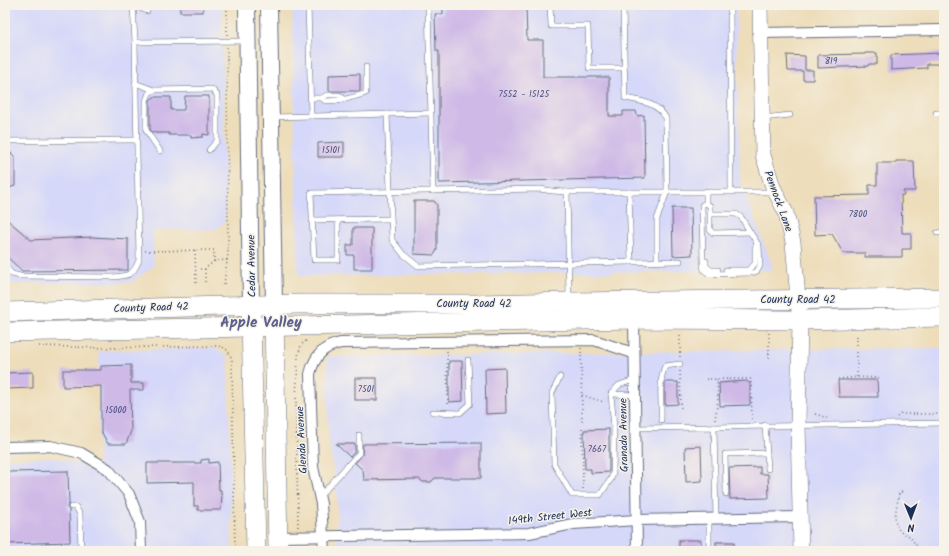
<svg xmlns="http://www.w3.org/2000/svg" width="949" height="556" viewBox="0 0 949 556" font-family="Kalam,sans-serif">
  <rect width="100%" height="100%" fill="#f7f3e8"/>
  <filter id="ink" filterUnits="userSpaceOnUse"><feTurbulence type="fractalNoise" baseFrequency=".025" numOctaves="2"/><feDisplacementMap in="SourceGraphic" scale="8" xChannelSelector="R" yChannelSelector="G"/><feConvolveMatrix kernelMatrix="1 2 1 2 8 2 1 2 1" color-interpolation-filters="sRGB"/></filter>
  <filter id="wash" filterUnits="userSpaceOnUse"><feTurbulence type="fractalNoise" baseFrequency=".012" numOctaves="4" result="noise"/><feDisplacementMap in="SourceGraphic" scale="16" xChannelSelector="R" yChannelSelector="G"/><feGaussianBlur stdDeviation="0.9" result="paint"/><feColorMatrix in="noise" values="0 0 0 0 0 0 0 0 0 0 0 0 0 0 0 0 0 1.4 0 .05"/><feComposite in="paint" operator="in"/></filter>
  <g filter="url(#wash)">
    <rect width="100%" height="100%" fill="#edddba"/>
    <g fill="#d6d8f9">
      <path d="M 5,5 L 222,5 L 225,221 L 217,229 L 153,230 L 154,266 L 131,282 L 5,284 Z"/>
      <path d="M 292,5 L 736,5 L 740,182 L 771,262 L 772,270 L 298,276 Z"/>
      <path d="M 215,348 L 228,358 L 232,551 L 5,551 L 5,459 L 52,457 L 80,464 L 98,475 L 99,351 Z"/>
      <path d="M 944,348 L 944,551 L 337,551 L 337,495 L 329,442 L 327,357 L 821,349 Z"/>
    </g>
    <g id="blocks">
      <g fill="#cfb9e7">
        <rect x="180" y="5" width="23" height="7"/>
        <path d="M 443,5 L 526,5 L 527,40 L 543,40 L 543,77 L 609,77 L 609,116 L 623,116 L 623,111 L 636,111 L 637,116 L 644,115 L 645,178 L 439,183 L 439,51 L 436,51 L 435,14 L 443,14 Z"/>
        <path d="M 865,53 L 877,53 L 877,64 L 869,64 L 868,66 L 818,68 L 818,55 L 865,54 Z"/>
        <path d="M 942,53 L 942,64 L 927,64 L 927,68 L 891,70 L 891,55 Z"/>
        <path d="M 787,55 L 805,56 L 805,70 L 813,70 L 813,80 L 803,80 L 803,71 L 788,71 Z"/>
        <path d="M 360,74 L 360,91 L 329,91 L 329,75 Z"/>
        <path d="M 185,96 L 209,96 L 209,135 L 203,134 L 203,137 L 191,138 L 191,135 L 169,135 L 169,133 L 155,133 L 155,132 L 152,132 L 150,129 L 150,100 L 154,97 L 171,97 L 171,110 L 184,110 Z"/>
        <path d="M 344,142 L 344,157 L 318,157 L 318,143 Z"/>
        <path d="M 5,147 L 15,157 L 15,186 L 5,189 Z"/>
        <path d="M 896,161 L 914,161 L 915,191 L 903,191 L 904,195 L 901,195 L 902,233 L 911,233 L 911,249 L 902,249 L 902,257 L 865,257 L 865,253 L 843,253 L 832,234 L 815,235 L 814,196 L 869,195 L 869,185 L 877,185 L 877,163 L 896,163 Z"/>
        <path d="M 414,201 L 434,201 L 437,205 L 437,250 L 434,255 L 414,254 Z"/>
        <path d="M 672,208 L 691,208 L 692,255 L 673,256 Z"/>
        <path d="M 5,218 L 31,240 L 92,237 L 128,239 L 128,270 L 22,271 L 5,255 Z"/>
        <path d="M 353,228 L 372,228 L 372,269 L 354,269 L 354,255 L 347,255 L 347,245 L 353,245 Z"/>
        <path d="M 449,361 L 462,361 L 463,401 L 449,402 Z"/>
        <path d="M 131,365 L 131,383 L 144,383 L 144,390 L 130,390 L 131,431 L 126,444 L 108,444 L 101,431 L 101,386 L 63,387 L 63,370 L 101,370 L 101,366 Z"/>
        <path d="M 505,368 L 506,413 L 486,414 L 485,369 Z"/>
        <path d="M 33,372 L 33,388 L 5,389 L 5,373 Z"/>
        <rect x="355" y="378" width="22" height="22"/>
        <path d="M 838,380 L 877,380 L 878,397 L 839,397 Z"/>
        <path d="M 746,381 L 750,383 L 750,405 L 720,406 L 719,383 Z"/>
        <path d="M 665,382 L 678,382 L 678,404 L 665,405 Z"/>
        <path d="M 609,429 L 609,472 L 591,473 L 591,469 L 585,469 L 584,430 Z"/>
        <path d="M 481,443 L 481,478 L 435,478 L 431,482 L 423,482 L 419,479 L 364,480 L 363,470 L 355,463 L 362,455 L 363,444 Z"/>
        <path d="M 336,444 L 355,444 L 355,451 L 350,457 Z"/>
        <path d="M 701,446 L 702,481 L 686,482 L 685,447 Z"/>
        <path d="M 209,459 L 209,463 L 218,462 L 219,490 L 221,490 L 221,495 L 222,495 L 221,510 L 198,510 L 198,506 L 194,506 L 194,482 L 147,483 L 147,463 L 201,463 L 201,460 Z"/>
        <path d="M 760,467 L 760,474 L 768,474 L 769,498 L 730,499 L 729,468 Z"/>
        <path d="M 68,471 L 69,504 L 67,507 L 69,510 L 70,542 L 5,544 L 5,472 Z"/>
        <rect x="679" y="540" width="22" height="11"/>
        <rect x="716" y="542" width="18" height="9"/>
      </g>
    </g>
  </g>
  <g filter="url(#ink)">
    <use href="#blocks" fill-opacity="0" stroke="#646c7e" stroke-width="1"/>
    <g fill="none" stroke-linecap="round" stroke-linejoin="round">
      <defs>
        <g id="lane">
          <path d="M 133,5 L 147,11"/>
          <path d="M 308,5 L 311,116"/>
          <path d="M 428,5 L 433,191"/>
          <path d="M 550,5 L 551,26 L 588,26 L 589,68 L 623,68"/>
          <path d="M 623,5 L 625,98 C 640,101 657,102 666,118 L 667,192 L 657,219 L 657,262"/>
          <path d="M 730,5 L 731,191"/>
          <path d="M 135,42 L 246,41"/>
          <path d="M 135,83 L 154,90 L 212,89 L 217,95 L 217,141 L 209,150"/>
          <path d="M 154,90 L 149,93 L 146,101 L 146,130 L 160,151"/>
          <path d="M 310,98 L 322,98 L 325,101 C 339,101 353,98 366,93 L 366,67"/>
          <path d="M 322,98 L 327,95 L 339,95 L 343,98"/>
          <path d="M 936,113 L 944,113"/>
          <path d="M 387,114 L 392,240 L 403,254 L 418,266 L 631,262 L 629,192"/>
          <path d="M 273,117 L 430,113"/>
          <path d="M 763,118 L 790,115"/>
          <path d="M 5,141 L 136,140"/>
          <path d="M 706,191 L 706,203 L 710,206 L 710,230 L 713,233 L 750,232 L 741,217 L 736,214 L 710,214"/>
          <path d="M 567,192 L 569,299"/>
          <path d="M 706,203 L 702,205 L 703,265 L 704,270 L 709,274 L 752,273 L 757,271 L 760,266 L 759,246 L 750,232"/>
          <path d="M 312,220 L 391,219"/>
          <path d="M 338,220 L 338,260 L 314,260 L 311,193 L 540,189 L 552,191 L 567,192 L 772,192"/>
          <path d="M 937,233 L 944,232"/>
          <path d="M 706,261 L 706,266 L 711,270 L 718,270"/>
          <path d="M 631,262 L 680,261"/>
          <path d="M 5,266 L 12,274 L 20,276 L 111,277 C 128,276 133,276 139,260 L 135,42 L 133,5"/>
          <path d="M 726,270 L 748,270 L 755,264 L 755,248 L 757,243"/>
          <path d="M 560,377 L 552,393 L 554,464 L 572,495 L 600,495 L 611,479 L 613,473 L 614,428 L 611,394 L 619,385 L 634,380"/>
          <path d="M 611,394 L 634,395"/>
          <path d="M 433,412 L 460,413 L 470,404 L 468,360"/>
          <path d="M 661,420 C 662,403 658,382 665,366 L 680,364"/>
          <path d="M 765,425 L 768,469"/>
          <path d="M 714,427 L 944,423"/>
          <path d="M 635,428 L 714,427 L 716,519"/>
          <path d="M 726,494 L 725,454 L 767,453"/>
          <path d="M 319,497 L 359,453 L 359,435"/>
          <path d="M 71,507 L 76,507 L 80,515 L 81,551"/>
          <path d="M 709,519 L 709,551"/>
        </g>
        <g id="street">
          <path d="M 760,33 L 944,30"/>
          <path d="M 634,319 L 637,551"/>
          <path d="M 5,447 L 50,446 L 81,453 L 108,469 L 129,494 L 140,522 L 141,551"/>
          <path d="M 278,537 L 529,533 L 573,524 L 637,520 L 800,517"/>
          <path d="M 324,551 L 321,504 L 313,467 L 310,374 C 314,357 323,346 341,343 L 594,340 L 633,353"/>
        </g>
        <path id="secondary" d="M 760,5 L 763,155 L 773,187 L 786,213 L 793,242 L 800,320 L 798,424 L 801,551"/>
        <g id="primary">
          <path d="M 247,5 L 251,305"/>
          <path d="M 269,5 L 274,305"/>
        </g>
        <g id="highway">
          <path d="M 5,312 L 299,304 L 476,304 L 569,302 L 944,298"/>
          <path d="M 251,314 L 256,551"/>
          <path d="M 274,314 L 278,551"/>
          <path d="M 5,332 L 634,319 L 800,320 L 944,317"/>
        </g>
      </defs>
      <use href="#lane" stroke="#646c7e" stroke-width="6"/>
      <use href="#street" stroke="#646c7e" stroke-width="12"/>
      <use href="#secondary" stroke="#646c7e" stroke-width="16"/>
      <use href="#primary" stroke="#646c7e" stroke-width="18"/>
      <use href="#highway" stroke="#646c7e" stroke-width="20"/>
      <g stroke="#646c7e" stroke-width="1.5" stroke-dasharray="1 3" stroke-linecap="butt">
        <path d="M 227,35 L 227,5"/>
        <path d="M 195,250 L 196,284"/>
        <path d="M 145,251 L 214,250 L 214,261 L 205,269 L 197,269"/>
        <path d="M 214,261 L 228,260"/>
        <path d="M 205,269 L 205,285"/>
        <path d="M 224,284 L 228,254 L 227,47"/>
        <path d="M 769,333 L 769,361"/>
        <path d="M 680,336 L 680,357"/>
        <path d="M 39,346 L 105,348 L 215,346 C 225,346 230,351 232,361 L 235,551"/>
        <path d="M 581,348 L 583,489"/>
        <path d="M 447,351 L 448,406"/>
        <path d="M 680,371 L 681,409"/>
        <path d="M 857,377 L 857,333"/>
        <path d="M 706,379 L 751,379 L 752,420"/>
        <path d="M 838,379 L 857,377 L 881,378"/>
        <path d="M 582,395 L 604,402"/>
        <path d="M 815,414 L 827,418"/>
        <path d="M 897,417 L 901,414 L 944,414"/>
        <path d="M 715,420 L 718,399 L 717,379"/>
        <path d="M 902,492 L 899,493 C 898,506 890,521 901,532 C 903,534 906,534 909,536 C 912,539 914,543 917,546 L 916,551"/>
        <path d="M 298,527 L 296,401 L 298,356 L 301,345 L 307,340"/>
        <path d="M 40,551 L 40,545"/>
        <path d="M 298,551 L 299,545"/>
      </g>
      <use href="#lane" stroke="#fff" stroke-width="5"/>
      <use href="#street" stroke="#fff" stroke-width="10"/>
      <use href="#secondary" stroke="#fff" stroke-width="15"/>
      <use href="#primary" stroke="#fff" stroke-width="16"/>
      <use href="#highway" stroke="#fff" stroke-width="19"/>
    </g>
  </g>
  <g text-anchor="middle" stroke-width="3" stroke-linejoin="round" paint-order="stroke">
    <g font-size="9" fill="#485280">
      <text x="831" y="64">819</text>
      <text x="524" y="97">7552 - 15125</text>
      <text x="331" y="153">15101</text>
      <text x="858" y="217">7800</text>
      <text x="366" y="392">7501</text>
      <text x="116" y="413">15000</text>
      <text x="597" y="452">7667</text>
    </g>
    <g font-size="11" fill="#1b2f5e" stroke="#f7f3e8">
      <text transform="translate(779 201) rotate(70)" y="4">Pennock Lane</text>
      <text transform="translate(251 266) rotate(-91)" y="4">Cedar Avenue</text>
      <text x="798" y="303">County Road 42</text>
      <text x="474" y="307">County Road 42</text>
      <text transform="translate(151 307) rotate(-2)" y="4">County Road 42</text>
      <text transform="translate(623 435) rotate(-91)" y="4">Granada Avenue</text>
      <text transform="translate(301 440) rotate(-93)" y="4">Glenda Avenue</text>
      <text transform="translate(550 516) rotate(-6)" y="4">149th Street West</text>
    </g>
    <g font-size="15" font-weight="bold" fill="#5a5f8e" stroke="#f7f3e8">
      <text x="261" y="327">Apple Valley</text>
    </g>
  </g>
  <rect width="949" height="556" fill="none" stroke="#f7f3e8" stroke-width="20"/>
  <g transform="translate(911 518) rotate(179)" stroke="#f7f3e8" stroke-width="3" paint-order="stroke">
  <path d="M0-3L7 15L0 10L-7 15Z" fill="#1b2f5e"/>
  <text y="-6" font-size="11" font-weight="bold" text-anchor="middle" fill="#1b2f5e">N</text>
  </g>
</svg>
